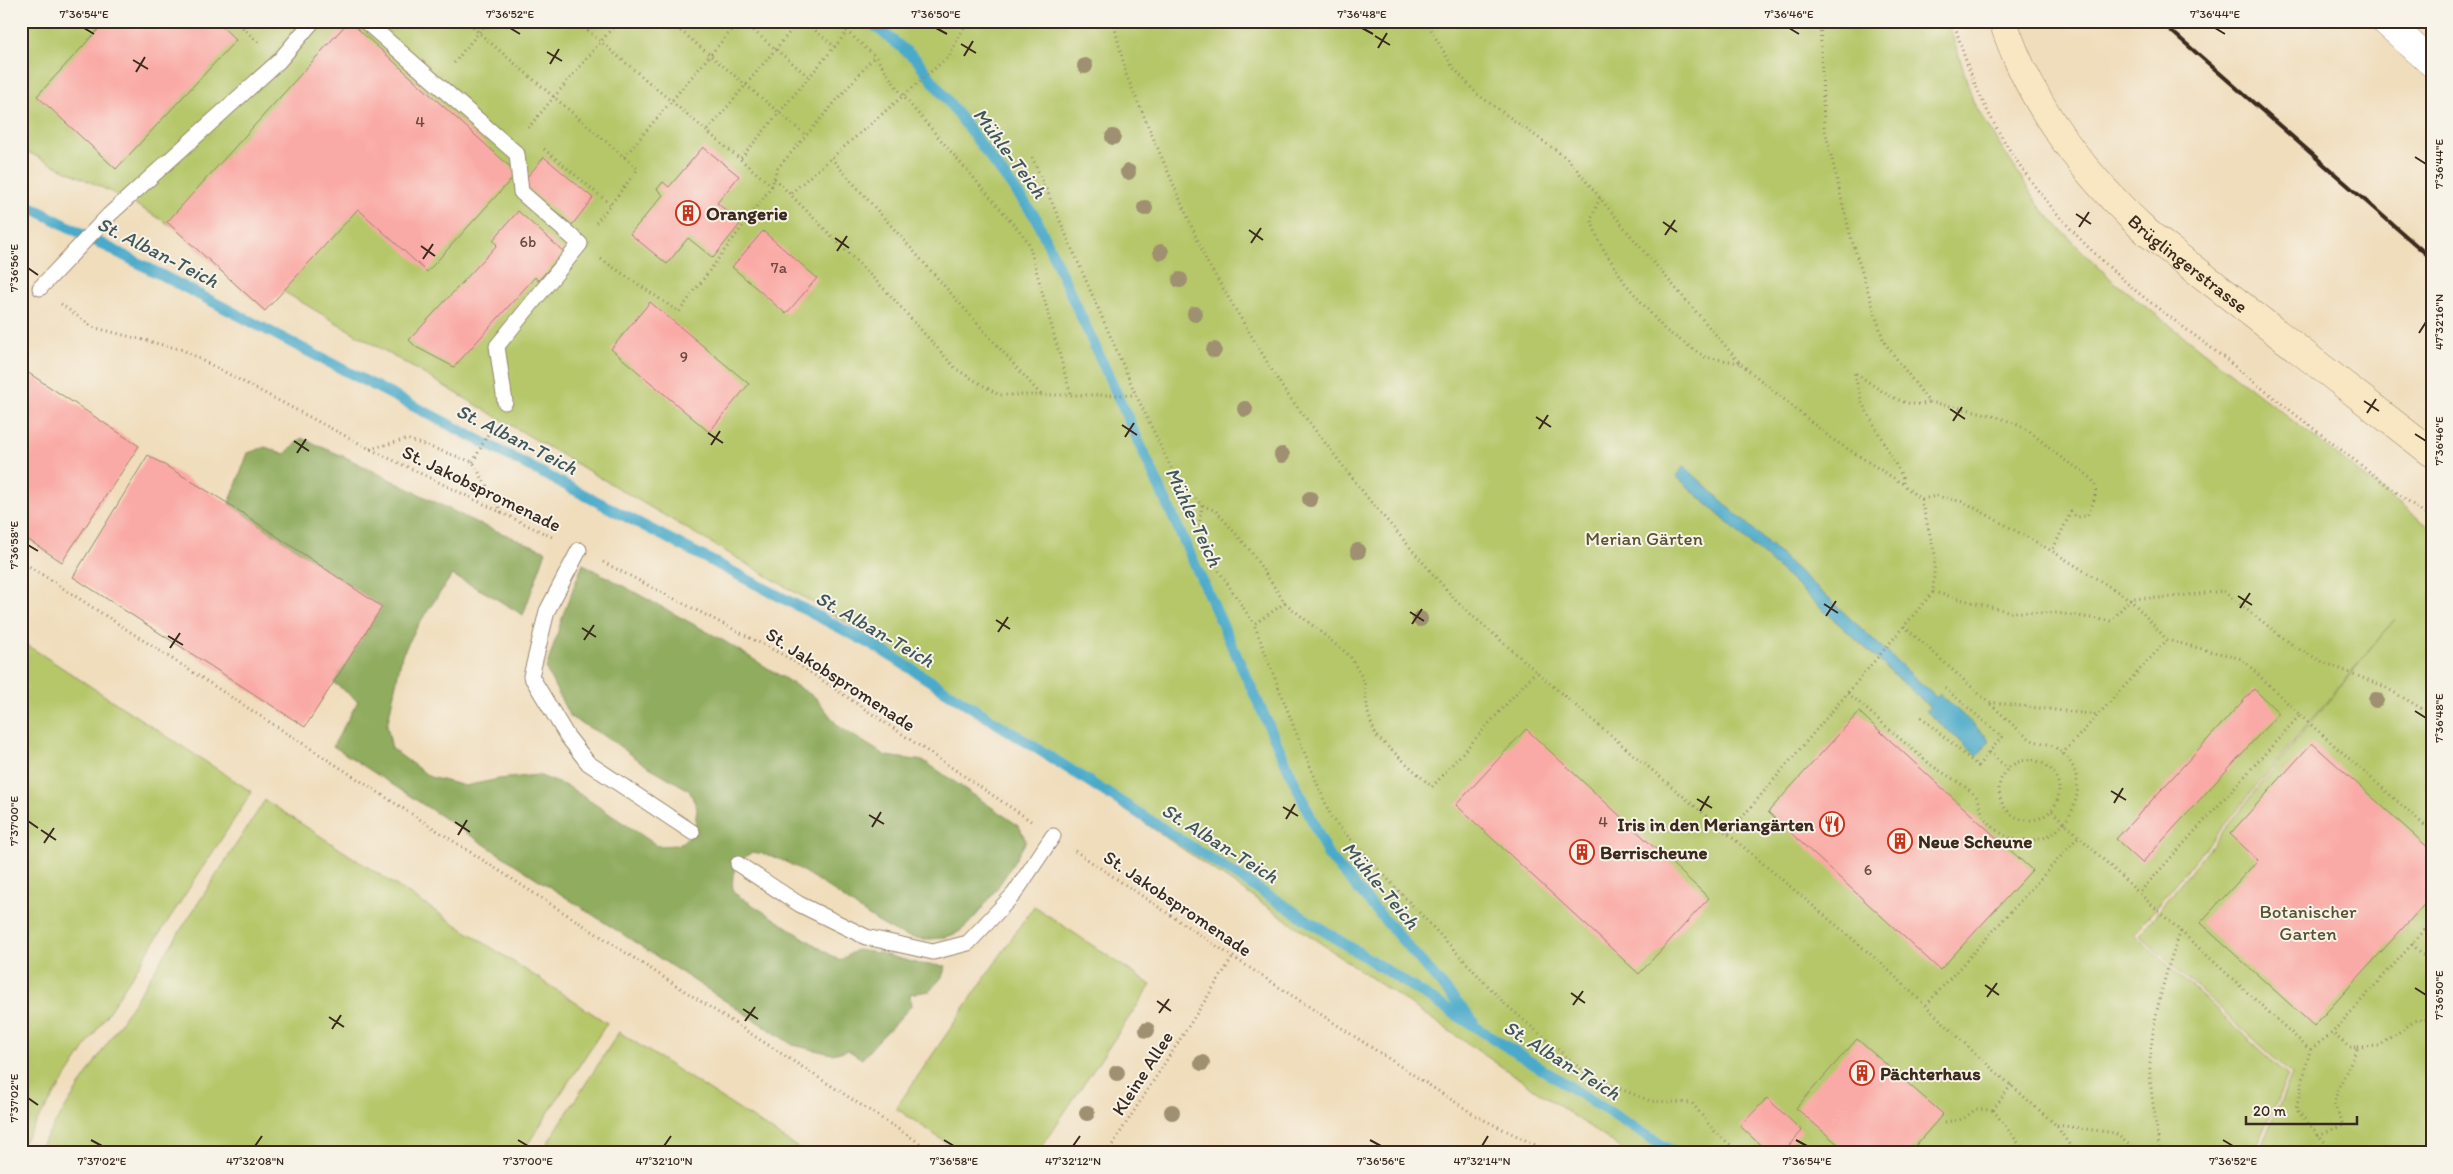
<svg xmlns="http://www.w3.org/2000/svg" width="2453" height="1174" viewBox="0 0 2453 1174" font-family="Itim,sans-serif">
  <rect width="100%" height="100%" fill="#f7f3e8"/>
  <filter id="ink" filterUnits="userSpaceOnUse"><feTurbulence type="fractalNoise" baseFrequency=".02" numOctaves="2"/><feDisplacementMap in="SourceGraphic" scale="10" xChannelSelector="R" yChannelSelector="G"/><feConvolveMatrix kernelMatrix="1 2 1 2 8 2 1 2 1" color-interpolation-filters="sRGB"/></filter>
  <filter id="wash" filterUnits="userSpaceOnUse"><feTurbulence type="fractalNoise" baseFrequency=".0096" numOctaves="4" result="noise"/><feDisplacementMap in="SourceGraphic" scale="20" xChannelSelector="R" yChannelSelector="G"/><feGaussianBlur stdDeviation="1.12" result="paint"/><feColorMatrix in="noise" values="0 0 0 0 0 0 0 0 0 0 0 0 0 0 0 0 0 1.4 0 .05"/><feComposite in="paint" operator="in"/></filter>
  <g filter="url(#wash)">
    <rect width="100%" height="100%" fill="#f0ddbc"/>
    <g fill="#b6c76a" stroke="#787844">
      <path d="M 21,21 L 1948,21 L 1974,104 L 2040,207 L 2076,245 L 2113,281 L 2432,529 L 2432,1153 L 2259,1153 L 2292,1075 L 2139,935 L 2395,619 L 2134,934 L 2288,1076 L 2254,1153 L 1628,1153 L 878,641 L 126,199 L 21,149 Z"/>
      <path d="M 21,641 L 252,792 L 21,1146 Z"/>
      <path d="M 265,800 L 607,1023 L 522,1153 L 36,1153 Z"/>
      <path d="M 1034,906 L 1151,985 L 1037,1153 L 961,1153 L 896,1108 Z"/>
      <path d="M 619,1032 L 806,1153 L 541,1153 Z"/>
    </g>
    <path fill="#90ac5e" stroke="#666b3e" d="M 301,438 L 345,457 L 477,523 L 546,551 L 523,615 L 490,595 L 452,575 L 418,625 L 402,655 L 387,726 L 392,749 L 430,777 L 465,786 L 499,779 L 538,775 L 569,787 L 658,846 L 678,845 L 690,836 L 695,827 L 697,808 L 689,790 L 644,764 L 608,738 L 570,717 L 546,669 L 564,612 L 583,564 L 724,641 L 816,698 L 838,726 L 886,756 L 924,761 L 1019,826 L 1026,841 C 1015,862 976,925 955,934 C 937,941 915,941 896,932 C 871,920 847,900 823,884 C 800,869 779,855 752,852 C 737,862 729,875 734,893 L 840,961 L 856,950 L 879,953 L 919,964 L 946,966 L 942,977 L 930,991 L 910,994 L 911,1006 C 895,1025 877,1040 862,1059 L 848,1050 L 832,1054 L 793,1045 L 333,746 L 358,701 L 333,682 L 382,607 L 229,504 L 248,453 L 265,447 L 285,454 Z"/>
    <path fill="#4caaca" stroke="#446a74" d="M 1684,466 L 1937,698 L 1940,694 L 1990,740 L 1977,756 L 1926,711 L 1930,707 L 1676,476 Z"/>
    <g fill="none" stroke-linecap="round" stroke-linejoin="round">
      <g stroke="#4caaca" stroke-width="11">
        <path d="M 869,21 L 917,60 L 1036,218 L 1328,855 L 1473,1021"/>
        <path d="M 21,202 L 877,647 L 1674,1153"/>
      </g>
    </g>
    <g id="blocks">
      <g fill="#faaaa6">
        <path d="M 106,21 L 216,21 L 236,40 L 116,169 L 37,96 Z"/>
        <path d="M 349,21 L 517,173 L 427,272 L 358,209 L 265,311 L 167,222 Z"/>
        <path d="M 703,147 L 739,176 L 717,203 L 741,223 L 713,258 L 688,238 L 667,264 L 630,234 L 663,195 L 657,189 L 663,182 L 669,187 Z"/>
        <path d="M 544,157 L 593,198 L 572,225 L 522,183 Z"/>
        <path d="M 518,211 L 564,252 L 538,281 L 535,277 L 454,367 L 416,347 L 409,340 L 497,245 L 493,240 Z"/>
        <path d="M 763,231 L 817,278 L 786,314 L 732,267 Z"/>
        <path d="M 650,302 L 749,384 L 709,432 L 611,349 Z"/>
        <path d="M 21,368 L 139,446 L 62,562 L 21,535 Z"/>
        <path d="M 148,455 L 229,504 L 382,607 L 305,727 L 73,577 Z"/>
        <path d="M 2254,689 L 2279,713 L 2142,863 L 2116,839 Z"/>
        <path d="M 1859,712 L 2032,870 L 1940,970 L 1768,812 Z"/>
        <path d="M 1526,729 L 1709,898 L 1639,974 L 1456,805 Z"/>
        <path d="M 2312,743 L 2432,851 L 2432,896 L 2314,1026 L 2200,923 L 2258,860 L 2230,834 Z"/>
        <path d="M 1857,1039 L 1943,1114 L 1909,1153 L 1848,1153 L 1796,1108 Z"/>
        <path d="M 1767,1098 L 1802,1131 L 1782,1153 L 1769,1153 L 1740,1126 Z"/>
      </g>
    </g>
  </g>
  <g filter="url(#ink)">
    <use href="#blocks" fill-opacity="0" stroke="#96846d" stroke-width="1"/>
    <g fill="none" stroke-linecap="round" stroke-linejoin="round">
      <defs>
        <g id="service">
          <path d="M 365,21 L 517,154 L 521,192 L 580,244 L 497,346 L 505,402"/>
          <path d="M 40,288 L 109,215 L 279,61 L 313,21"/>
          <path d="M 579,550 L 547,611 L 531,676 L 567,736 L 588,763 L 692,832"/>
          <path d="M 738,864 L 799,904 L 866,937 L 933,952 L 968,943 L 1014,894 L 1053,836"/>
        </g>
        <path id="minor" d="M 2385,21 L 2432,63"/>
        <g id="secondary">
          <path id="s1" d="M 2003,21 C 2030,105 2084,175 2148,233 L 2432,453"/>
        </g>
      </defs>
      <use href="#service" stroke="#96846d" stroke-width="17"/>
      <use href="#minor" stroke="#96846d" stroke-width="29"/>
      <use href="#secondary" stroke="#96846d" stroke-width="29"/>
      <g stroke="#96846d" stroke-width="3" stroke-dasharray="1 4" stroke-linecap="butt">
        <path d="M 235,21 L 260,44"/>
        <path d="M 465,21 L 638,169 L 596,223"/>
        <path d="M 576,21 L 772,186"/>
        <path d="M 669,21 L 807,136"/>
        <path d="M 742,21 L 809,77"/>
        <path d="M 804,21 L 835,47"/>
        <path d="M 835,21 L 875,56 L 903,96 L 1028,241 L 1071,396"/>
        <path d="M 1113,21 L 1127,77 L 1207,262 L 1284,390 L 1371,502 L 1457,602 L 1570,701 L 1881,963 L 1979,1057 L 2056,1125 L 2075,1153"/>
        <path d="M 1426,21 L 1452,66 L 1477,94 L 1568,159 L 1641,248 L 1741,364 L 1832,439 L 1903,484 L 1921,500 L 1935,554 L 1933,592 L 1728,834"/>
        <path d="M 1820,21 L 1824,126 L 1850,234 L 1884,342 L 1929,402 C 1960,408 1994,413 2022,427 C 2035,434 2047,447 2059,456 C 2087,477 2108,476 2087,516 L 2077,517 L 2071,512 L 2052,551"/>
        <path d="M 1954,21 C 1979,122 2041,207 2118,275 C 2148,303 2186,328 2219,354 C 2289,410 2360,465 2432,519"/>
        <path d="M 454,63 L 488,21"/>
        <path d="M 528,128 L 618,21"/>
        <path d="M 708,130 L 799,21"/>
        <path d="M 544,149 L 610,204"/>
        <path d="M 624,157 L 739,21"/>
        <path d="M 1032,157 L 1136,395 L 1177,480 L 1202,505 L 1216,511 L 1249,549 L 1285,603 L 1350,656 L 1364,681 L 1368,713 L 1376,736 L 1432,787 L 1536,671"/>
        <path d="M 741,158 L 847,32"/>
        <path d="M 831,158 L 1041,395"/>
        <path d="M 774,178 L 777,169 L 875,56"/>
        <path d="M 791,193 L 949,56 L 967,21"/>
        <path d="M 1600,198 L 1591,219 L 1599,242 L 1625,283 L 1665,330 L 1705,357 L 1740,363"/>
        <path d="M 601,259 L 679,312 L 772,186 L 774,178 L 889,294 L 956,369 L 999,395 L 1136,395"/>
        <path d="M 61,304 L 92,327 L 183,350 L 370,449 L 554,538"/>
        <path d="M 370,449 L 407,439 L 473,462 L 502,513"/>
        <path d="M 473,462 L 493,425"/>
        <path d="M 1903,483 L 1902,476 L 1862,403 L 1854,372 C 1874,385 1904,412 1929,402"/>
        <path d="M 1922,499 L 1936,496 L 1964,502 L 2052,551 L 2131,600 L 2167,640 L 2242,659 L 2300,715 L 2139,893 L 2310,1050"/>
        <path d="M 1202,505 L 1199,526 L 1219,571 L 1254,624"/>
        <path d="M 21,561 L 935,1153"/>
        <path d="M 603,562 L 789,658 L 1031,821"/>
        <path d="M 1933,592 L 2011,612 L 2057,613 L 2111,621 L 2131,598 L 2163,598 L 2223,591 L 2295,647 L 2323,662 L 2383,686 L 2428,712 L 2432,717"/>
        <path d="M 1285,603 L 1254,624 L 1295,730 L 1332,819 L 1382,873 L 1505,1004 L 1589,1076 L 1650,1101 L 1692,1103 L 1716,1133 L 1740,1153"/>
        <path d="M 1904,626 L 1988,702 L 2098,715"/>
        <path d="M 1945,688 L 2002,737 L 1989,752 L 2008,769"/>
        <path d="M 1848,693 C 1876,717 1903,742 1931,765 C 1942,773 1971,788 1977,798 C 1980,801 1980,808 1982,812 C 1987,822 1996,831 2006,836 C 2021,843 2043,842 2056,831 C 2082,810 2087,768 2056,748 C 2049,743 2041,743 2034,741 C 2024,737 1998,710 1988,702"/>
        <path d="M 2300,715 L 2432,832"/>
        <path d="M 1921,717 L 1978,766 L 1989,752"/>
        <path d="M 2062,754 L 2167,640"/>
        <circle cx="2029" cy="790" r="30"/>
        <path d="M 2052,811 L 2139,893"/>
        <path d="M 1075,851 L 1233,957 L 1478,1117 L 1552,1153"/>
        <path d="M 2412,944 L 2423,955 L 2432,955"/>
        <path d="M 1926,1005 L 2079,836"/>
        <path d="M 2358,1047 L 2379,1046 L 2416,1020 L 2432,1019"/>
        <path d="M 1993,1110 L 2026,1153"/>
        <path d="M 1993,1110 L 2012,1084"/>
        <path d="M 1945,1122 L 1963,1119 L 1976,1109 L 1993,1110"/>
        <path d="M 2057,1125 L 2115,1133 L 2139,1153"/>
        <path d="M 2318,1135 L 2344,1125 L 2334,1104 L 2338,1089 L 2358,1047 L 2349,1047 L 2332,1033"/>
        <path d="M 1107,1153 L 1233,957"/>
        <path d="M 2160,1153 C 2157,1128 2152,1102 2150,1077 C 2148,1035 2165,970 2181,931"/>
        <path d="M 2346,1153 L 2330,1148 L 2296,1109 L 2310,1050 L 2332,1033 L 2432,922"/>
      </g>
      <use href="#service" stroke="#fff" stroke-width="15"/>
      <use href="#minor" stroke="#fff" stroke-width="28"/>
      <use href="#secondary" stroke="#f9e7c3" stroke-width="28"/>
      <path stroke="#3b2a1e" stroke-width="4" d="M 2160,21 L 2432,259"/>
    </g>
    <g fill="#9e9070">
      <circle cx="1085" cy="66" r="8"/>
      <circle cx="1113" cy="137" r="8"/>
      <circle cx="1128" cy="172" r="8"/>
      <circle cx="1145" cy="208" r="8"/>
      <circle cx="1161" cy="252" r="8"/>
      <circle cx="1180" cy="280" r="8"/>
      <circle cx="1195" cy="314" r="8"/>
      <circle cx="1214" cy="350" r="8"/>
      <circle cx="1245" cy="409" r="8"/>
      <circle cx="1282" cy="455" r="8"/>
      <circle cx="1310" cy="499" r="8"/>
      <circle cx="1358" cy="551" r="8"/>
      <circle cx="1420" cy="619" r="8"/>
      <circle cx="2376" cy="700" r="8"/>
      <circle cx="1147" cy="1030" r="8"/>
      <circle cx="1202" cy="1063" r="8"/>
      <circle cx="1117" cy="1073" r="8"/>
      <circle cx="1172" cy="1112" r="8"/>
      <circle cx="1087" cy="1113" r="8"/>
    </g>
  </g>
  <path fill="none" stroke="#3b2a1e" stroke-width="2" d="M 84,28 L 94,34M 510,28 L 520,34M 936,28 L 947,34M 1362,28 L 1373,34M 1789,28 L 1799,34M 2215,28 L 2225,34M 1375,36 L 1390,45M 961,44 L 976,53M 1378,48 L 1387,33M 547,52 L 562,61M 964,56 L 973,41M 133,60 L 148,69M 550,64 L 559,49M 136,72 L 145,57M 2415,157 L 2426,164M 2076,214 L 2091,224M 1663,222 L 1677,232M 2079,227 L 2089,212M 1249,230 L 1263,240M 1665,235 L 1675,220M 835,238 L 849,248M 1251,243 L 1261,228M 421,246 L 435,256M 837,251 L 847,236M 423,259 L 433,244M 28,268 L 38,275M 2419,333 L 2426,322M 2364,401 L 2379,411M 1950,409 L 1965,419M 2367,413 L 2376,399M 1536,417 L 1551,427M 1953,421 L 1962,407M 1122,425 L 1137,435M 1539,429 L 1548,415M 708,433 L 723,443M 2415,434 L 2426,441M 1125,437 L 1134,423M 294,441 L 309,451M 711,445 L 720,431M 297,453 L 306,439M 28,545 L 38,551M 2238,596 L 2252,605M 1824,604 L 1838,613M 2240,608 L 2250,593M 1410,612 L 1424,621M 1826,616 L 1836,601M 996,620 L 1010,629M 1412,624 L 1422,609M 582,628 L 596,637M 998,632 L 1008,617M 168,636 L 183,645M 584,640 L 594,625M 170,648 L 180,633M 2415,711 L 2426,718M 2111,791 L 2126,800M 1697,799 L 1712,808M 2114,803 L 2123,788M 1283,807 L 1298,816M 1700,811 L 1709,796M 869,815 L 884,824M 1286,819 L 1295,804M 28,821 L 38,828M 455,822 L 470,832M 872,827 L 881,812M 41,830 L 56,840M 458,835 L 467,820M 44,843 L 54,828M 1985,985 L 1999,995M 2415,988 L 2426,995M 1571,993 L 1585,1003M 1987,997 L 1997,983M 1157,1001 L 1171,1011M 1573,1005 L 1583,991M 743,1009 L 758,1019M 1159,1013 L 1169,999M 329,1017 L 344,1027M 745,1021 L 755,1007M 332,1029 L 341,1015M 28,1098 L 38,1105M 91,1140 L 102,1146M 518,1140 L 528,1146M 944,1140 L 954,1146M 1370,1140 L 1381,1146M 1796,1140 L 1807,1146M 2223,1140 L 2233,1146M 255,1146 L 262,1136M 664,1146 L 671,1136M 1073,1146 L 1080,1136M 1482,1146 L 1488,1136"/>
  <defs>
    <symbol id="building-ring" viewBox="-11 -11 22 22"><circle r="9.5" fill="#f7f3e8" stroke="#c8321e" stroke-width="1.5"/><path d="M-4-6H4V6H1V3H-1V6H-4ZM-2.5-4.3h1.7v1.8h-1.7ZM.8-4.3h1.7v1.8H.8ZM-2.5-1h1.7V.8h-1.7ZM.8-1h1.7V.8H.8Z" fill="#c8321e"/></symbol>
    <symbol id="restaurant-ring" viewBox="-11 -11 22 22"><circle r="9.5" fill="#f7f3e8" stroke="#c8321e" stroke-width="1.5"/><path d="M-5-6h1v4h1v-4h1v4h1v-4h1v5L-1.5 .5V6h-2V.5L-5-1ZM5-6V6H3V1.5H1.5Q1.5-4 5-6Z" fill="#c8321e"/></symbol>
  </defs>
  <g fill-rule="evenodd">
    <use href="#building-ring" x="674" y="199" width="28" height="28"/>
    <use href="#restaurant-ring" x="1818" y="810" width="28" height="28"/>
    <use href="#building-ring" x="1886" y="827" width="28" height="28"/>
    <use href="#building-ring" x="1568" y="838" width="28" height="28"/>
    <use href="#building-ring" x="1848" y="1059" width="28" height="28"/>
  </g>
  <g text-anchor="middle" stroke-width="4" stroke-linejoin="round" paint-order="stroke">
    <g font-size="16" fill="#6b4a40">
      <text x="420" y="127">4</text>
      <text x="528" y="247">6b</text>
      <text x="779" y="273">7a</text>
      <text x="684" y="362">9</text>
      <text x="1603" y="827">4</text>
      <text x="1868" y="875">6</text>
    </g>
    <g font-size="19" font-weight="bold" fill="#3b2a1e" stroke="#f7f3e8" text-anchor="start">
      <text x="706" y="220">Orangerie</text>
      <text x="1814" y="831" text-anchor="end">Iris in den Meriangärten</text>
      <text x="1918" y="848">Neue Scheune</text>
      <text x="1600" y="859">Berrischeune</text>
      <text x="1880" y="1080">Pächterhaus</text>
    </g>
    <g font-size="19" fill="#3b2a1e" stroke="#f7f3e8">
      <text dy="7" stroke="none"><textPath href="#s1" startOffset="310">Brüglingerstrasse</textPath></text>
      <text transform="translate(482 488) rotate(26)" y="7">St. Jakobspromenade</text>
      <text transform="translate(841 679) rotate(33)" y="7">St. Jakobspromenade</text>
      <text transform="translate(1178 903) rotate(34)" y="7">St. Jakobspromenade</text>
      <text transform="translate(1142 1073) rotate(-57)" y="7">Kleine Allee</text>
    </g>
    <g font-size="19" fill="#5a5131" stroke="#f7f3e8">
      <text x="1644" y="545">Merian Gärten</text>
      <text x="2308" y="918">Botanischer<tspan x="2308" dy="22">Garten</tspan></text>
    </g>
    <g font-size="20" font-style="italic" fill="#41575a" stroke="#f7f3e8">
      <text transform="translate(1010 153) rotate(53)" y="7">Mühle-Teich</text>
      <text transform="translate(158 252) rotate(27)" y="7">St. Alban-Teich</text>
      <text transform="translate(517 439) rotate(27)" y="7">St. Alban-Teich</text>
      <text transform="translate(1194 517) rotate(65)" y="7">Mühle-Teich</text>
      <text transform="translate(875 629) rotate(30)" y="7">St. Alban-Teich</text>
      <text transform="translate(1220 843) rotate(32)" y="7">St. Alban-Teich</text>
      <text transform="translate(1381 885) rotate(50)" y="7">Mühle-Teich</text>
      <text transform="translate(1562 1060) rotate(32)" y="7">St. Alban-Teich</text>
    </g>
  </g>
  <rect width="2453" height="1174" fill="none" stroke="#f7f3e8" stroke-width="55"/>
  <path d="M2246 1116v8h111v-8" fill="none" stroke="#3b2a1e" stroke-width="2.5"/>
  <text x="2253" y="1116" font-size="15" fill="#3b2a1e" stroke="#f7f3e8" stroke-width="4" paint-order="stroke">20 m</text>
  <rect x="28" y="28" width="2398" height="1118" fill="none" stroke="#3b2a1e" stroke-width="2"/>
  <g font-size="12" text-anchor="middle" fill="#3b2a1e">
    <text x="84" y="18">7°36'54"E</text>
    <text x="510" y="18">7°36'52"E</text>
    <text x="936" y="18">7°36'50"E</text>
    <text x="1362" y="18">7°36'48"E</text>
    <text x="1789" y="18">7°36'46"E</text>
    <text x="2215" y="18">7°36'44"E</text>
    <text transform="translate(2439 164) rotate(-90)" y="4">7°36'44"E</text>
    <text transform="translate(14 268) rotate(-90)" y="4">7°36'56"E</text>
    <text transform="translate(2439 322) rotate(-90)" y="4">47°32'16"N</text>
    <text transform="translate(2439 441) rotate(-90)" y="4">7°36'46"E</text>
    <text transform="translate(14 545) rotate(-90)" y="4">7°36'58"E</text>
    <text transform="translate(2439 718) rotate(-90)" y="4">7°36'48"E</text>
    <text transform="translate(14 821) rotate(-90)" y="4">7°37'00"E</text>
    <text transform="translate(2439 995) rotate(-90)" y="4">7°36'50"E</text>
    <text transform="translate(14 1098) rotate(-90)" y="4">7°37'02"E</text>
    <text x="102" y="1165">7°37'02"E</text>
    <text x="255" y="1165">47°32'08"N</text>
    <text x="528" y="1165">7°37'00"E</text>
    <text x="664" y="1165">47°32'10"N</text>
    <text x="954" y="1165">7°36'58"E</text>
    <text x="1073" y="1165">47°32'12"N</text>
    <text x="1381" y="1165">7°36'56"E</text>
    <text x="1482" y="1165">47°32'14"N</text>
    <text x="1807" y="1165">7°36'54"E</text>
    <text x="2233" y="1165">7°36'52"E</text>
  </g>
</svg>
